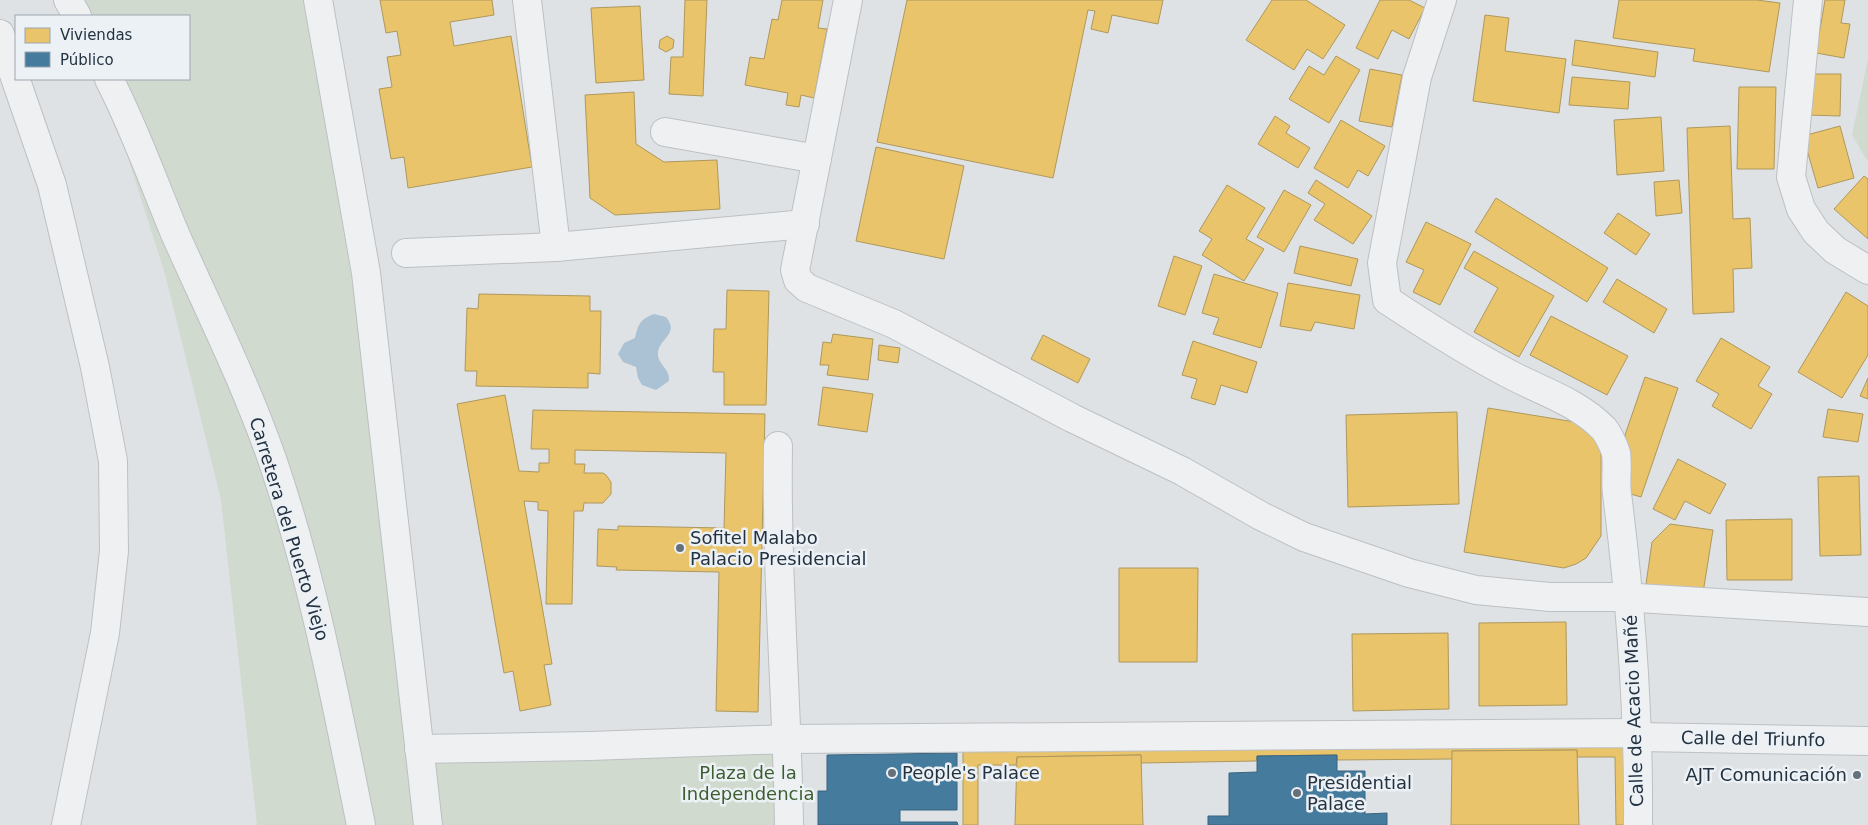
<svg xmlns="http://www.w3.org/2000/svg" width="1868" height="825" viewBox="0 0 1868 825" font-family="'DejaVu Sans',sans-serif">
  <rect width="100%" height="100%" fill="#dfe2e5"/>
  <g fill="#d1dace">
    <path d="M 76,0 L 305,0 L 394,533 L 391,544 L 383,550 L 418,758 L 425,825 L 257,825 L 221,500 L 165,274 L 103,79 L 189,79 L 189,16 L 82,16 Z"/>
    <path d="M 1868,59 L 1868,162 L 1852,135 Z"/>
    <path d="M 788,739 L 793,825 L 436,825 L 421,764 Z"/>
  </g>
  <path fill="#aac2d4" d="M 654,314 L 666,317 C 681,335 656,339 658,356 C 660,366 670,369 669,381 L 656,390 L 642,385 L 638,378 L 636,367 L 623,362 L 618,354 L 624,343 L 635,338 C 638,325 640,319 654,314 Z"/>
  <g fill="#e9c46a" stroke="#ae985d">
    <path d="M 380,0 L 492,0 L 494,15 L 450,22 L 454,46 L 511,36 L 532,167 L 408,188 L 404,157 L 391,159 L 379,89 L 392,87 L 387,57 L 401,55 L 397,31 L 386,33 Z"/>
    <path d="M 685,0 L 707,0 L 703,96 L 669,94 L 671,57 L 683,57 Z"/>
    <path d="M 782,0 L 823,0 L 818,28 L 827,29 L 814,98 L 801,95 L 799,107 L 786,105 L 788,93 L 745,85 L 750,57 L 764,59 L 772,19 L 778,20 Z"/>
    <path d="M 907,0 L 1163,0 L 1158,24 L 1112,15 L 1108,33 L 1091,29 L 1095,11 L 1088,10 L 1053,178 L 877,142 Z"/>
    <path d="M 1272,0 L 1306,0 L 1345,25 L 1323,59 L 1307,49 L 1294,70 L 1246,40 Z"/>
    <path d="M 1380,0 L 1409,0 L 1425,8 L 1409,39 L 1392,30 L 1378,59 L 1356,48 Z"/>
    <path d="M 1619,0 L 1757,0 L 1780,3 L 1769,72 L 1693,61 L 1695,49 L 1613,38 Z"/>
    <path d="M 1825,0 L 1845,0 L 1841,23 L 1850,24 L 1844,58 L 1816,53 Z"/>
    <path d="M 640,6 L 644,80 L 596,83 L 591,8 Z"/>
    <path d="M 1485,15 L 1509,18 L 1505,51 L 1566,59 L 1559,113 L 1473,101 Z"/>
    <path d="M 667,36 L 674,40 L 673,48 L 666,52 L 659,48 L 660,40 Z"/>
    <path d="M 1575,40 L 1658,52 L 1655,77 L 1572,65 Z"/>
    <path d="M 1336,56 L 1360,70 L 1329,123 L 1289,99 L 1309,66 L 1324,75 Z"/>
    <path d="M 1370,69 L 1402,75 L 1392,127 L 1359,121 Z"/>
    <path d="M 1810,74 L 1841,74 L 1840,116 L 1808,115 Z"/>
    <path d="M 1572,77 L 1630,82 L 1628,109 L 1569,105 Z"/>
    <path d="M 1739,87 L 1776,87 L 1774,169 L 1737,169 Z"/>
    <path d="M 634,92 L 636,144 L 664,162 L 717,160 L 720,209 L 615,215 L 590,198 L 585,95 Z"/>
    <path d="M 1275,116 L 1290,126 L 1286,133 L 1310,148 L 1298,168 L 1258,144 Z"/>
    <path d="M 1661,117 L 1664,171 L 1617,175 L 1614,120 Z"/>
    <path d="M 1341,120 L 1385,146 L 1368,176 L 1358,170 L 1348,188 L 1314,168 Z"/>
    <path d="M 1730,126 L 1733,219 L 1750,218 L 1752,268 L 1733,269 L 1734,312 L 1693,314 L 1687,128 Z"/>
    <path d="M 1840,126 L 1854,178 L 1818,188 L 1803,136 Z"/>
    <path d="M 876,147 L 964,166 L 944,259 L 856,241 Z"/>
    <path d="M 1864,176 L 1868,179 L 1868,239 L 1834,209 Z"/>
    <path d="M 1316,180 L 1372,216 L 1353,244 L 1314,220 L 1325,204 L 1308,193 Z"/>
    <path d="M 1679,180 L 1682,213 L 1656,216 L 1654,182 Z"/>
    <path d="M 1227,185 L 1265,208 L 1246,239 L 1264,249 L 1244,281 L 1202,255 L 1212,239 L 1199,231 Z"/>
    <path d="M 1284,190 L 1311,205 L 1284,252 L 1257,237 Z"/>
    <path d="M 1496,198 L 1608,268 L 1587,302 L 1475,232 Z"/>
    <path d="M 1618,213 L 1650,234 L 1636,255 L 1604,233 Z"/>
    <path d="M 1426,222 L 1471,244 L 1440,305 L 1413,292 L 1424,270 L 1406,262 Z"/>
    <path d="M 1300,246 L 1358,259 L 1351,286 L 1294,273 Z"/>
    <path d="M 1474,251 L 1554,296 L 1519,357 L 1474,332 L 1498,288 L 1464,268 Z"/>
    <path d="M 1174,256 L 1202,266 L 1185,315 L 1158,306 Z"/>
    <path d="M 1214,274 L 1278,293 L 1261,348 L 1213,334 L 1219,318 L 1202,313 Z"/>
    <path d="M 1617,279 L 1667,309 L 1654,333 L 1603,302 Z"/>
    <path d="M 1288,283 L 1360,295 L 1354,329 L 1315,322 L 1311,331 L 1280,326 Z"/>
    <path d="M 727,290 L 769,291 L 766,405 L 724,405 L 724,372 L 713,372 L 714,329 L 726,329 Z"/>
    <path d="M 1846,292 L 1868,306 L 1868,355 L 1842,398 L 1798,372 Z"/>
    <path d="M 479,294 L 590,296 L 590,311 L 601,311 L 600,374 L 588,373 L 588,388 L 476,386 L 477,371 L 465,371 L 467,308 L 478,309 Z"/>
    <path d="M 1551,316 L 1628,356 L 1607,395 L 1530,355 Z"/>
    <path d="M 833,334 L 873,339 L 868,380 L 827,375 L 829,365 L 820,365 L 823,342 L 831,343 Z"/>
    <path d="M 1043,335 L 1090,359 L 1078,383 L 1031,359 Z"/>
    <path d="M 1721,338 L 1770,367 L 1758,386 L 1772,394 L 1751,429 L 1712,406 L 1719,394 L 1696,381 Z"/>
    <path d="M 1193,341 L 1257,362 L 1247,393 L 1221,385 L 1215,405 L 1191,398 L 1197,379 L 1182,375 Z"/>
    <path d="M 879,345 L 900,348 L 898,363 L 878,360 Z"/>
    <path d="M 1645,377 L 1678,388 L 1641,497 L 1627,493 L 1625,435 Z"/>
    <path d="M 1868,378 L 1868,399 L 1860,396 Z"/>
    <path d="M 823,387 L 873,394 L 867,432 L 818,425 Z"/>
    <path d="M 505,395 L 519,471 L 539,472 L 539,463 L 549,463 L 549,449 L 531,449 L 533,410 L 765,414 L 758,712 L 716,711 L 719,572 L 616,570 L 617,567 L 597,566 L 598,529 L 618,530 L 618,526 L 724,528 L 726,453 L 575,450 L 575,464 L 585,464 L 584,473 L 603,473 L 606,475 L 611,482 L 611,494 L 603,503 L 584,503 L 583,511 L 574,511 L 572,604 L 546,604 L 548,511 L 538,510 L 538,502 L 524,501 L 552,664 L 544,665 L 551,705 L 520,711 L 513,671 L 504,673 L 457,404 Z"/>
    <path d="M 1488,408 L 1581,423 L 1601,446 L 1601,536 L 1586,558 L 1576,564 L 1564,568 L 1464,552 Z"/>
    <path d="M 1828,409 L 1863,414 L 1858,442 L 1823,437 Z"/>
    <path d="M 1457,412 L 1459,504 L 1348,507 L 1346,415 Z"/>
    <path d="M 1678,459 L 1726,484 L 1710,514 L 1685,501 L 1675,520 L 1653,509 Z"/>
    <path d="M 1859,476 L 1861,555 L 1820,556 L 1818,477 Z"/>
    <path d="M 1792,519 L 1792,580 L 1727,580 L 1726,520 Z"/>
    <path d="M 1670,524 L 1713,530 L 1703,593 L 1646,584 L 1652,542 Z"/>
    <path d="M 1119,568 L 1198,568 L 1197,662 L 1119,662 Z"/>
    <path d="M 1566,622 L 1567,705 L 1479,706 L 1479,623 Z"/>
    <path d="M 1448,633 L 1449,709 L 1353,711 L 1352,634 Z"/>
    <path d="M 1630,741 L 1631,825 L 1616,825 L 1615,757 L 1577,757 L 1577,750 L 1452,751 L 1453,759 L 1337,760 L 1337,755 L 1257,756 L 1256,761 L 1141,763 L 1141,755 L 1017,757 L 1016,765 L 978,765 L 978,825 L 963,825 L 963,751 Z"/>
    <path d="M 1577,750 L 1579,825 L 1451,825 L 1452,751 Z"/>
    <path d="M 1141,755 L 1143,825 L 1015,825 L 1017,757 Z"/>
  </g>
  <g fill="#457b9d" stroke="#3b6581">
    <path d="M 957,753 L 957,810 L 900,810 L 900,822 L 957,822 L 958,825 L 818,825 L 818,791 L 827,791 L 827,755 Z"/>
    <path d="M 1337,755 L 1337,771 L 1365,771 L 1365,814 L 1387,813 L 1387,825 L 1208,825 L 1208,816 L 1229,816 L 1229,773 L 1257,772 L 1257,756 Z"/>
  </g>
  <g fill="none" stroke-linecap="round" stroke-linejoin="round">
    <defs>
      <g id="minor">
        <path d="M 68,0 L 77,16"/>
        <path d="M 318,0 L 366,273 L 428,825"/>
        <path d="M 527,0 L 556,247"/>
        <path d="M 848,0 L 795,270 L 798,280 L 807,288 L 894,324 L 1072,418 L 1182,471 L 1261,516 L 1304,537 L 1409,573 L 1476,590 L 1550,597 L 1621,597 L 1868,612"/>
        <path d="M 1442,0 L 1417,77 L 1382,263 L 1387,300 C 1428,327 1470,354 1513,376 C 1544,392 1579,403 1604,429 C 1608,434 1614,446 1616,453 C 1618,466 1615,480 1617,494 C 1631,604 1639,714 1638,825"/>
        <path d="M 1808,0 L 1791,177 L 1801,209 L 1816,232 L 1835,250 L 1868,270"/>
        <path d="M 0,34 L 52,185 L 95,367 L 113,461 L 114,551 L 105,633 L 66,825"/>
        <path d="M 109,79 C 135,129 154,184 176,236 C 209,310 245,382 272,459 C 313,578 336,702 361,825"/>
        <path d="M 665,132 L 817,159"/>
        <path d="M 406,253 L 556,247 L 805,224"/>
        <path d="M 778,446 C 776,572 787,698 789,825"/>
        <path d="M 419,749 L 590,746 L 788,739 L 1631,733 L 1639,737 L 1868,741"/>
      </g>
    </defs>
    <use href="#minor" stroke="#bdc0c3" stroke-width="30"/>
    <use href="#minor" stroke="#eef0f2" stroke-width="28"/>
  </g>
  <g fill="#65707a" stroke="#ecf1f6" stroke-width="2">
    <circle cx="680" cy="548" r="5"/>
    <circle cx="892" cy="773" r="5"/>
    <circle cx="1857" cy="775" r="5"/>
    <circle cx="1297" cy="793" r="5"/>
  </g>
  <g text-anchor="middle" stroke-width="5" stroke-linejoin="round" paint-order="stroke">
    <g font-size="18" fill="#243240" stroke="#ecf1f6">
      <text transform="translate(289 529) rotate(73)" y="6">Carretera del Puerto Viejo</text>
      <text transform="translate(1634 711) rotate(-92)" y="6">Calle de Acacio Mañé</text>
      <text transform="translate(1753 739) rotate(1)" y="6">Calle del Triunfo</text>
    </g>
    <g font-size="18" fill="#243240" stroke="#ecf1f6" text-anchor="start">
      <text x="690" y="544">Sofitel Malabo<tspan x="690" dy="21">Palacio Presidencial</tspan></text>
      <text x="902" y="779">People's Palace</text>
      <text x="1847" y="781" text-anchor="end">AJT Comunicación</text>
      <text x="1307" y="789">Presidential<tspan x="1307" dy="21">Palace</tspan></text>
    </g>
    <g font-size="18" fill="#3e5e30" stroke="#ecf1f6">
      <text x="748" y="779">Plaza de la<tspan x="748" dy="21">Independencia</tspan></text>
    </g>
  </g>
  <rect x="15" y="15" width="175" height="65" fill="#ecf1f6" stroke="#9ca5ad"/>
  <rect x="25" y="28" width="25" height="15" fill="#e9c46a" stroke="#9ca5ad"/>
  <text x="60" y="40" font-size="15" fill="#243240">Viviendas</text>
  <rect x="25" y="52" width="25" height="15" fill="#457b9d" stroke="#9ca5ad"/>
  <text x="60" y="65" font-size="15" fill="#243240">Público</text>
</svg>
